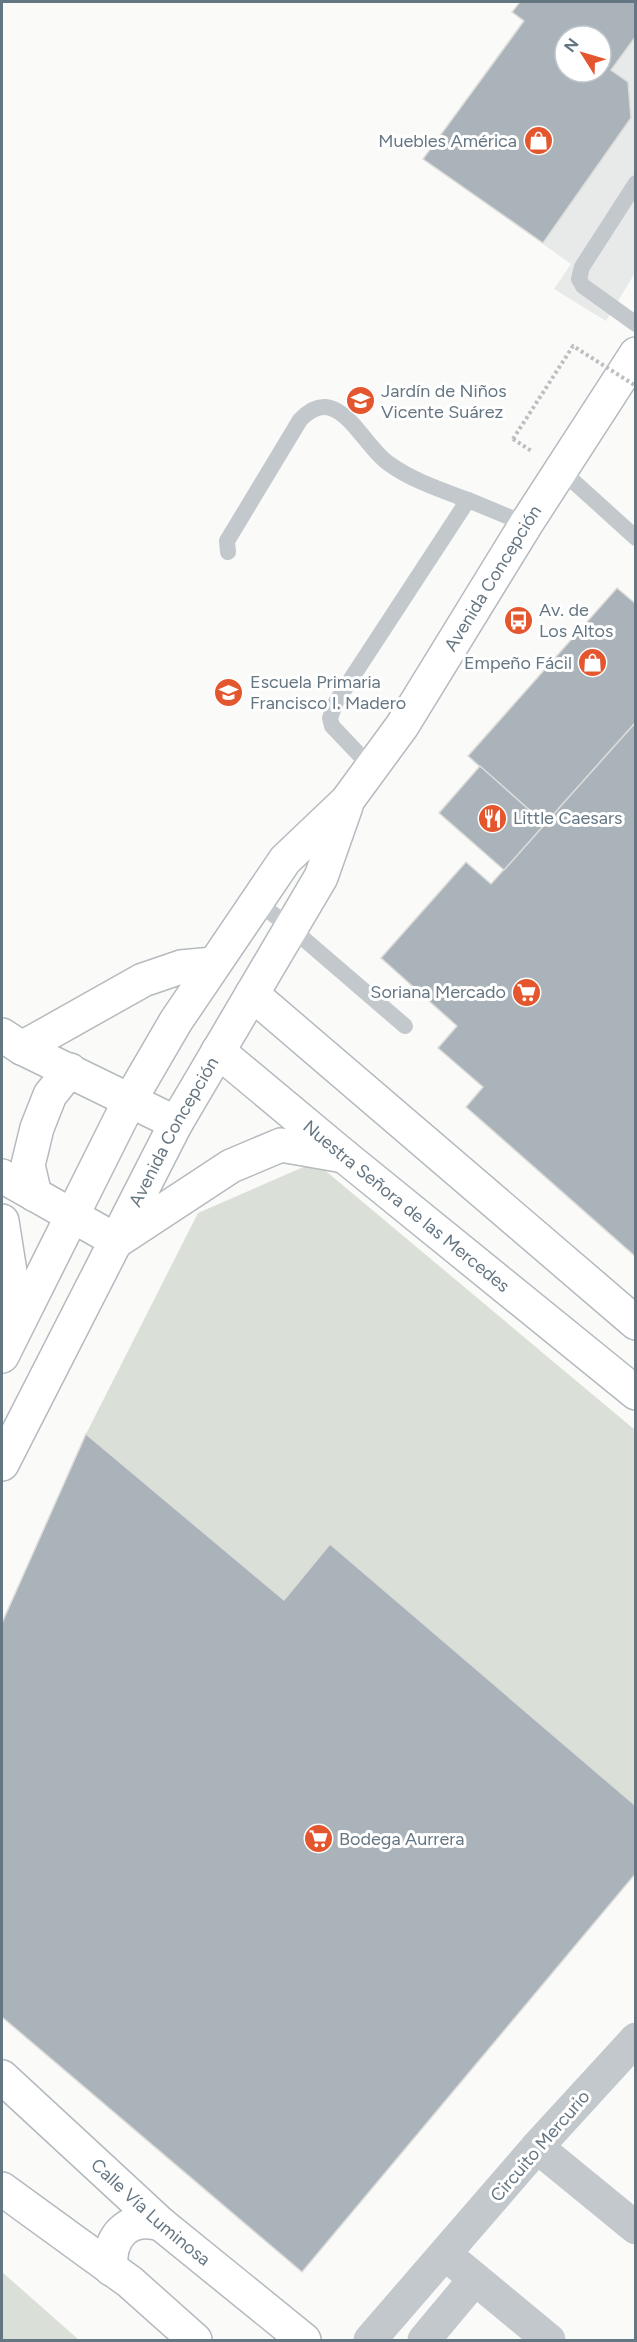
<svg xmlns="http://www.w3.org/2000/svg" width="637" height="2342" viewBox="0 0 637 2342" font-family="Figtree,sans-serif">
  <rect width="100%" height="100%" fill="#fafaf8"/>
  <path fill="#e8e9e9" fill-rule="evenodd" d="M 520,2 L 635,2 L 635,273 L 606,321 L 554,289 L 571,264 L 423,159 L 523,21 L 512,12 ZM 565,36 L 601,36 L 601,72 L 565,72 Z"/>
  <g fill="#dadfd7">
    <path d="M 315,1162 L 635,1430 L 635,1806 L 284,1600 L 86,1434 L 198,1213 Z"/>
    <path d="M 2,2272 L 79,2340 L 2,2340 Z"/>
  </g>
  <g fill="#aab3b9" stroke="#dcdcda" stroke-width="1.5" fill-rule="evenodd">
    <path d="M 520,2 L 636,2 L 636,36 L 611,70 L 628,82 L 631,118 L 543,243 L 423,159 L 524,21 L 512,12 ZM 565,36 L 601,36 L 601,72 L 565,72 Z"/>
    <path d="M 617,588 L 636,604 L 636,722 L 545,824 L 468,756 Z"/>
    <path d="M 636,722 L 636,1257 L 466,1107 L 483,1087 L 438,1048 L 457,1026 L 381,958 L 466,862 L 491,884 Z"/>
    <path d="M 480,766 L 545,824 L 504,870 L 439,813 Z"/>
    <path d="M 86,1434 L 284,1600 L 330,1544 L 636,1806 L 636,1873 L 302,2272 L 2,2017 L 2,1623 Z"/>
  </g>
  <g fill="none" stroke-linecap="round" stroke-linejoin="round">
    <defs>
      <g id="secondary">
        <path d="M 252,994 L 636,1323"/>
        <path d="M 2,1035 L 22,1048"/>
        <path id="s1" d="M 218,1051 L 344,1156 L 636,1393"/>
        <path id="s2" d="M 2,2077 L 161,2224 L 304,2340"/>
        <path d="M 2,2189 L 130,2282 L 195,2340"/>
        <path d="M 111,2269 C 108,2236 128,2215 161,2224"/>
      </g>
      <g id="primary">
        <path d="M 22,1048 L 143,980 L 181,967 L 213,964"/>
        <path d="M 22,1048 L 176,1123"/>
        <path d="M 2,1176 L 117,1241 L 231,1166 L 281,1145 L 344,1156"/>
        <path d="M 35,1195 L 28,1165 L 37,1128 L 50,1095 L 70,1070"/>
        <path d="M 2,1221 L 10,1272 L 4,1335"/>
        <path id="s3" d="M 2,1356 L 130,1100 L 176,1021 L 285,860 L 347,801 L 402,726 L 526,524 L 636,354"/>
        <path id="s4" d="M 2,1464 L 176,1123 L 321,877 L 346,806"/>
      </g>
    </defs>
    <use href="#secondary" stroke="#b3babf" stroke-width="36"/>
    <use href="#primary" stroke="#b5babe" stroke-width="36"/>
    <path stroke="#bbbfc2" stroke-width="4" stroke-dasharray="3 3" stroke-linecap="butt" d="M 513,439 L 533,452"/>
    <g stroke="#c3c8cc" stroke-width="16">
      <path d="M 636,183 L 582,267 L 579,279 L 583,286 L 636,324"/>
      <path d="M 562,471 L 636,538"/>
      <path d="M 228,552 L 227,541 L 300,420 C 338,380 361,444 388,463 C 411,480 441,490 468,500"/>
      <path d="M 372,768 L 332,726 L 330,718 L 336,702 L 468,500 L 526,524"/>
      <path d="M 257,902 L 290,927 L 405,1026"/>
    </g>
    <g stroke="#c3c8cc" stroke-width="33">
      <path d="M 537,2147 L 636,2228"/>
      <path d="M 445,2254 L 549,2340"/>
      <path d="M 370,2340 L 537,2147 L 636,2039"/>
      <path d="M 424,2340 L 475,2279"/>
    </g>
    <use href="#secondary" stroke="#fff" stroke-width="33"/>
    <use href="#primary" stroke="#fff" stroke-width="33"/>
    <path stroke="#bbbfc2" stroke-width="4" stroke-dasharray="3 3" stroke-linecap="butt" d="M 513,439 L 573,346 L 636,386"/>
  </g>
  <defs>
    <symbol id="shop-disc" viewBox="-11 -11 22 22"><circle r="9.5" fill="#e4572e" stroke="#fff"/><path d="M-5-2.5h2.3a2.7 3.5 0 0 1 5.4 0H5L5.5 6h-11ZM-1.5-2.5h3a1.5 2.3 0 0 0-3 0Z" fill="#fff"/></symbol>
    <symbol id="school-disc" viewBox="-11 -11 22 22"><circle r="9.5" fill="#e4572e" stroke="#fff"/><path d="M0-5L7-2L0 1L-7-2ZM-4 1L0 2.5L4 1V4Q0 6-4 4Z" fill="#fff"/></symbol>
    <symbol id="bus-disc" viewBox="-11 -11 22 22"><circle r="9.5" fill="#e4572e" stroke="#fff"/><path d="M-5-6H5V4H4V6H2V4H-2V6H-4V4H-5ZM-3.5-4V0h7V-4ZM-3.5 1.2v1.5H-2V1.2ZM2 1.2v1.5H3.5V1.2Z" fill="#fff"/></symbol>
    <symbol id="restaurant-disc" viewBox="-11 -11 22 22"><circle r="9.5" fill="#e4572e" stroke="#fff"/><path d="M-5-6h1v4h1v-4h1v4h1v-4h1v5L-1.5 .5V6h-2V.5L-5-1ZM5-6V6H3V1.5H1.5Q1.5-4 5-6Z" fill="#fff"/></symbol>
    <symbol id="supermarket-disc" viewBox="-11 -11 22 22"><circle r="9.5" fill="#e4572e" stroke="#fff"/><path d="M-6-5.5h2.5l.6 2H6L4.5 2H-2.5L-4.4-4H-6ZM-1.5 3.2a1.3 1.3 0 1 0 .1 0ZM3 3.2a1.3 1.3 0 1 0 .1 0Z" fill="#fff"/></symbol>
  </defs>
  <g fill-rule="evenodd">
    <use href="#shop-disc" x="522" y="124" width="33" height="33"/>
    <use href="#school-disc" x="344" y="384" width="33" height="33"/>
    <use href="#bus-disc" x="502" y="604" width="33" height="33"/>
    <use href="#shop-disc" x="576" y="646" width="33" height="33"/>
    <use href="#school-disc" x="212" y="676" width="33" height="33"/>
    <use href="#restaurant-disc" x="476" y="802" width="33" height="33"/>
    <use href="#supermarket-disc" x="510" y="976" width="33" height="33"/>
    <use href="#supermarket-disc" x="302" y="1822" width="33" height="33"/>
  </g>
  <g text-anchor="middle" stroke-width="6" stroke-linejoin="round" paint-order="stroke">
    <g font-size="18" fill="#657683" stroke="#fff" text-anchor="start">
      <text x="517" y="147" text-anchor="end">Muebles América</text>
      <text x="381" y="397">Jardín de Niños<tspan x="381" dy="21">Vicente Suárez</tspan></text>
      <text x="539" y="616">Av. de<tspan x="539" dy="21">Los Altos</tspan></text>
      <text x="572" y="669" text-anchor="end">Empeño Fácil</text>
      <text x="250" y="688">Escuela Primaria<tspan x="250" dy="21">Francisco I. Madero</tspan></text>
      <text x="513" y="824">Little Caesars</text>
      <text x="506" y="998" text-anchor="end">Soriana Mercado</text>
      <text x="339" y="1845">Bodega Aurrera</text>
    </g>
    <g font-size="18" fill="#657683" stroke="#fff">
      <text dy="6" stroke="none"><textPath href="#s3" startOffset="924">Avenida Concepción</textPath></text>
      <text dy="6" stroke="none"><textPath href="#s4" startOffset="374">Avenida Concepción</textPath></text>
      <text dy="6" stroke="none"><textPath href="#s1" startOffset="244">Nuestra Señora de las Mercedes</textPath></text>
      <text transform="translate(540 2146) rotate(-49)" y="6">Circuito Mercurio</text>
      <text dy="6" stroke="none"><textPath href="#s2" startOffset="201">Calle Vía Luminosa</textPath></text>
    </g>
  </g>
  <rect width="637" height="2342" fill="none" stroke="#657683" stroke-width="6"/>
  <g transform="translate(583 54) rotate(307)"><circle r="28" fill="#ffffff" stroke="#c1c8cd" stroke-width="1.5"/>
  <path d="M0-4.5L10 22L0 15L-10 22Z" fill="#e4572e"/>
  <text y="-9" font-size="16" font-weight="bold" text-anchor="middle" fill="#657683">N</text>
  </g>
</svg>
